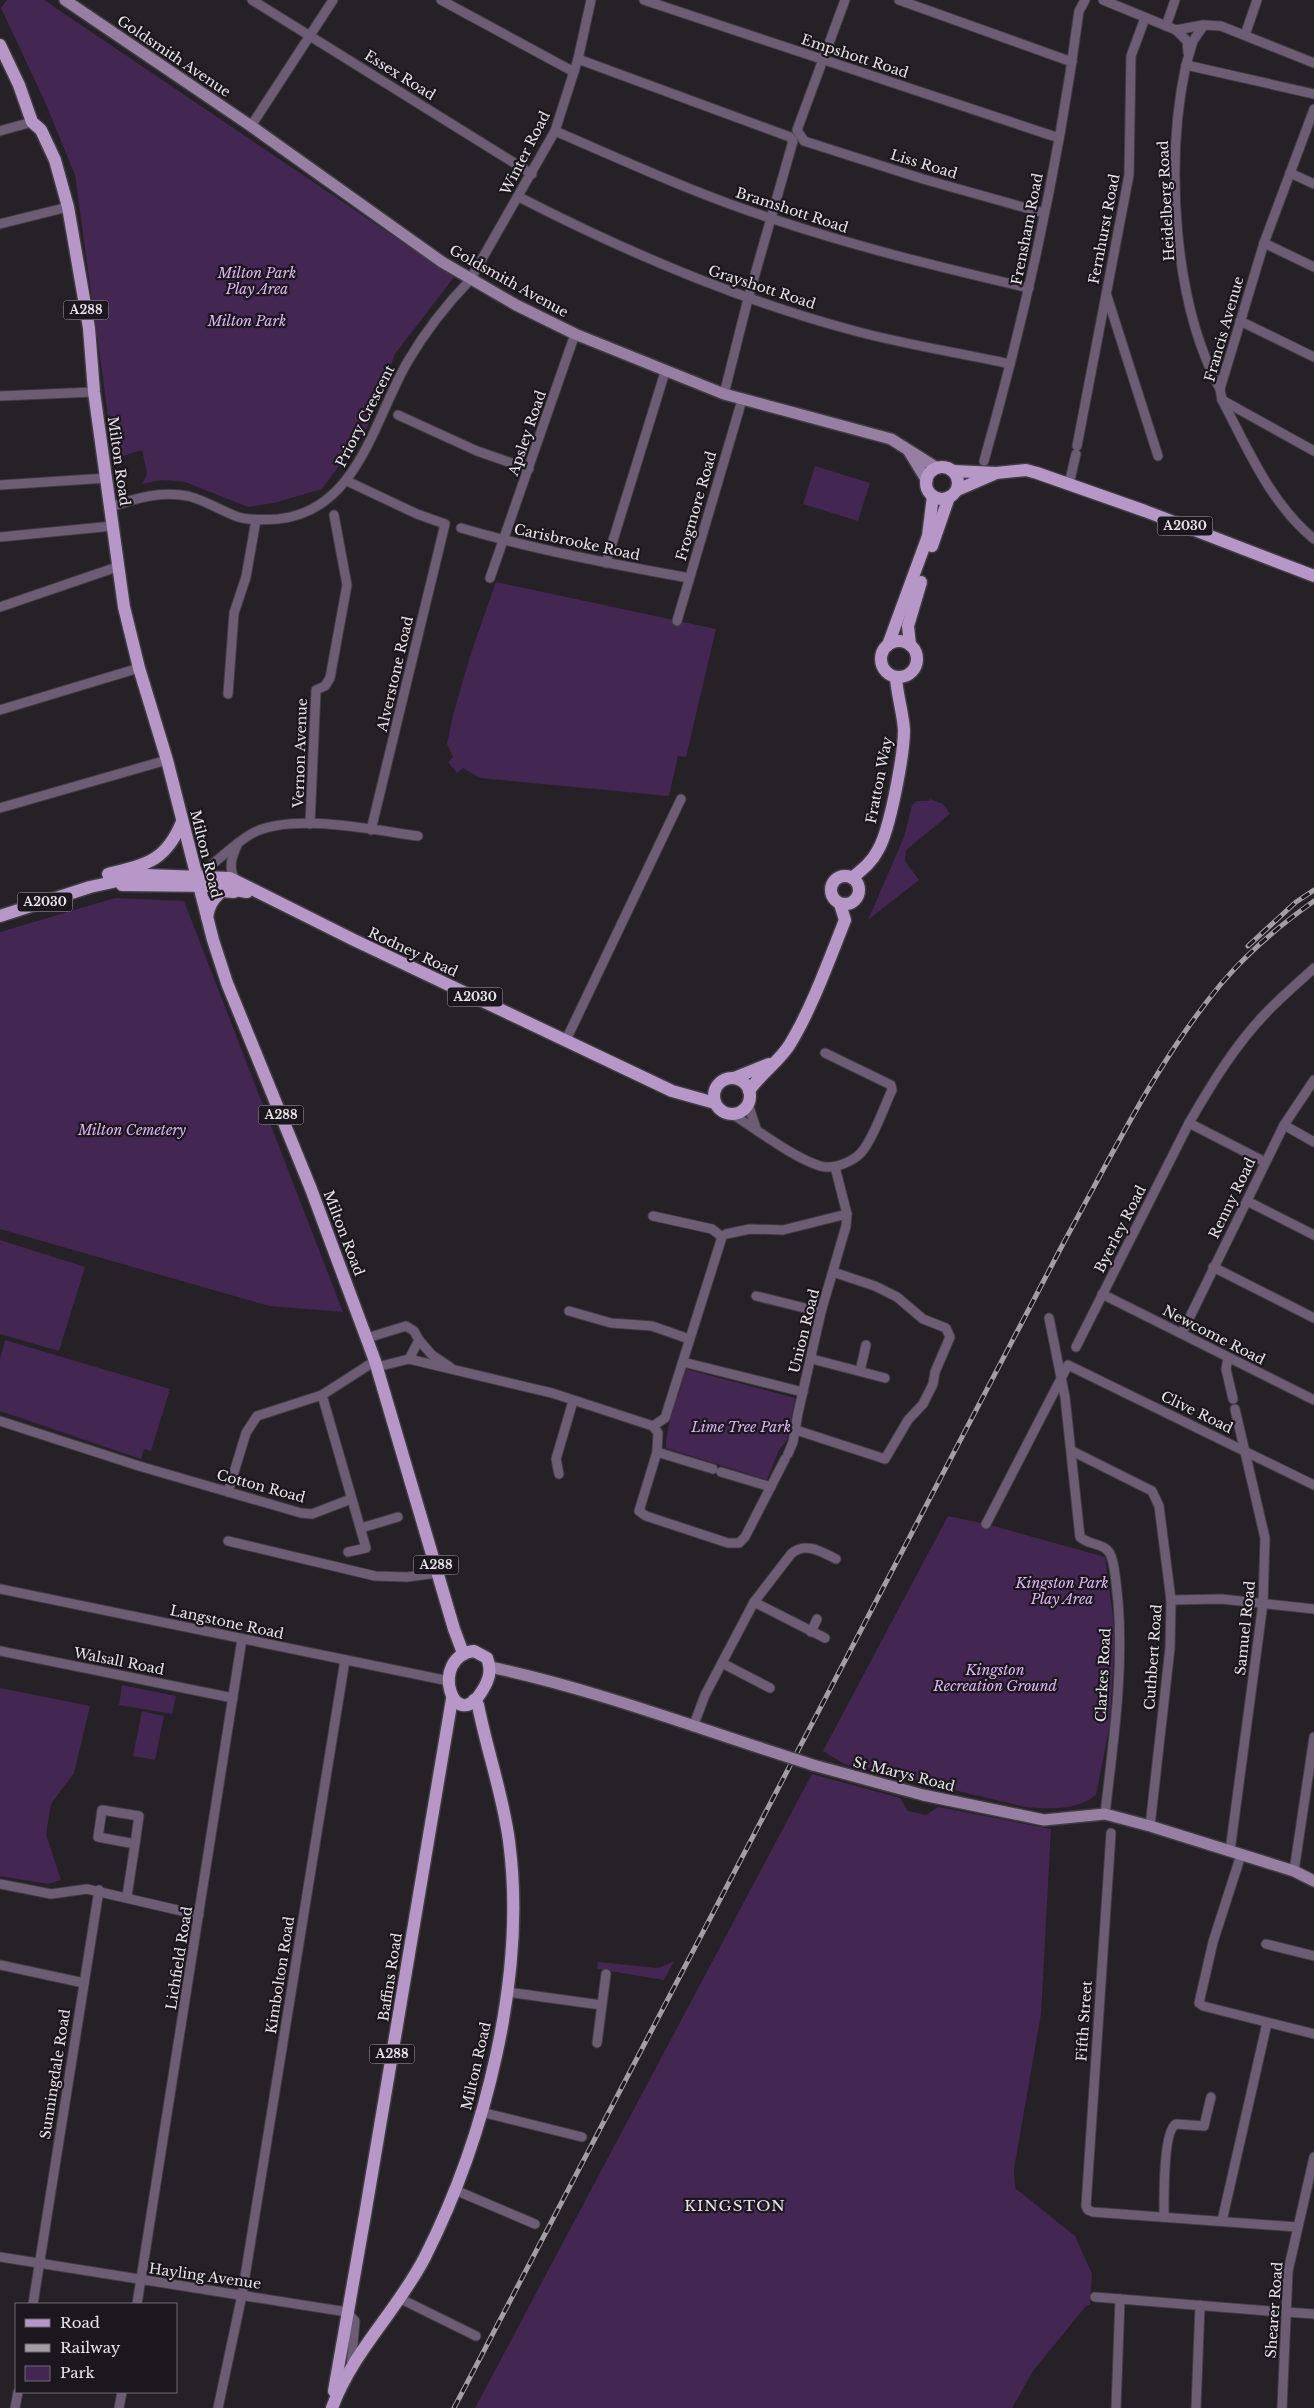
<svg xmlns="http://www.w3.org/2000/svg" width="1314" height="2408" viewBox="0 0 1314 2408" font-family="'Libre Baskerville',serif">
  <rect width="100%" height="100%" fill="#252127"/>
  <g fill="#432651">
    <path d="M 7,0 L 44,0 L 454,277 L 395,354 L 367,428 L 322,489 L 274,503 L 248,507 L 185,482 L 162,480 L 142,484 L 147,474 L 142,450 L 114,459 L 75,175 L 45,102 L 1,8 Z"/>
    <path d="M 815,466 L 870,483 L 858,521 L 803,504 Z"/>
    <path d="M 496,582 L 716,629 L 686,757 L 678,756 L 669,796 L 480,778 L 463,768 L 457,773 L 448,762 L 453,757 L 447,744 L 453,715 L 471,653 Z"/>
    <path d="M 930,799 L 943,804 L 950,814 L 906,850 L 905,861 L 919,880 L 868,920 L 904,837 L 912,805 L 917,801 L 929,801 Z"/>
    <path d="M 115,898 L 184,901 L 343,1312 L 269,1306 L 0,1229 L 0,932 Z"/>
    <path d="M 0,1240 L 85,1267 L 59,1351 L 0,1334 Z"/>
    <path d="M 5,1340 L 170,1389 L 151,1451 L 144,1449 L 141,1459 L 0,1411 L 0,1359 Z"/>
    <path d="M 686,1369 L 795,1398 L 787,1440 L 779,1450 L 767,1480 L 666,1448 C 666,1421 680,1395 686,1369 Z"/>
    <path d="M 948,1516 L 986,1524 L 1105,1557 L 1115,1632 L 1110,1724 L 1096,1795 C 1075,1811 1050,1809 1025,1807 L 844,1764 L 823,1751 Z"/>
    <path d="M 122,1685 L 176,1696 L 172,1714 L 119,1705 Z"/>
    <path d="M 0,1688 L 90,1706 L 74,1773 L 51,1804 L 46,1834 L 61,1880 L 48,1884 L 0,1876 Z"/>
    <path d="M 142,1711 L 164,1716 L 155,1760 L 133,1756 Z"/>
    <path d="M 812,1774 L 900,1798 L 908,1811 L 926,1815 L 938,1807 L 1051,1829 L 1041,2014 L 1014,2169 L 1015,2188 L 1075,2236 L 1092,2274 L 1090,2305 L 1086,2306 L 1033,2371 L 1012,2408 L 475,2408 Z"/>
    <path d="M 674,1961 L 664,1980 L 597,1969 L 598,1962 L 658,1968 Z"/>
  </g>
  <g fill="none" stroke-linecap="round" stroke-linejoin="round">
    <defs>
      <g id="street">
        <path d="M 252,0 L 532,174"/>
        <path d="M 441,0 L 574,72"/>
        <path d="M 644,0 L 1059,138"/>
        <path d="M 845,0 L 797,130 L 804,141 L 923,179 L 1044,213"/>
        <path d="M 899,0 L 1072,62"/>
        <path d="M 1103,0 L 1176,30 L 1203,25"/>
        <path d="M 1166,26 L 1175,0"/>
        <path d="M 1176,30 L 1187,41 L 1188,53"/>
        <path d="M 1245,35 L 1257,0"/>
        <path d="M 578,59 L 790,137 L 793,141 L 748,299 L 724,394"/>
        <path d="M 1314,63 L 1221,26 L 1204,25 L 1193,41 L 1186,65 L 1314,94"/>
        <path d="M 1186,65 C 1165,162 1173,302 1220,389"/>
        <path d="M 1314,109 L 1264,243 L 1220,389 L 1222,400 C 1248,449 1270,503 1314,539"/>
        <path d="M 251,126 L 333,0"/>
        <path d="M 0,131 L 32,122"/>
        <path d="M 555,131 C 627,162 698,195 773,219 C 857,247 943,268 1029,288"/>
        <path d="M 1290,173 L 1314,184"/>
        <path d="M 519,197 C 628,253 740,301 859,332 C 908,345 960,353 1010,364"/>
        <path d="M 0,224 L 68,207"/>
        <path d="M 1264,243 L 1314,267"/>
        <path d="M 1107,296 L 1158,456"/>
        <path d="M 1240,321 L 1314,357"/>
        <path d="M 0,396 L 94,392"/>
        <path d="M 1222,400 L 1314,451"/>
        <path d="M 398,415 L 477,451 L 529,469"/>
        <path d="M 1077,446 L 1129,175 L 1131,56 L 1145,18"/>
        <path d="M 984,461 C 1026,313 1059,163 1079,11 L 1085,0"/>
        <path d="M 347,481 L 417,514 L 445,524 L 371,830"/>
        <path d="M 1069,484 L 1076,454"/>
        <path d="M 0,485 L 107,478"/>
        <path d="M 111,507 C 136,498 160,491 188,496 C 204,500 218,509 233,515 C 246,521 264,520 278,519 C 358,511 374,419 408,361 C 425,332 447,304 470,280 L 555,131 L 578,59 L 591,0"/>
        <path d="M 461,528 C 536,550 612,564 689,578"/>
        <path d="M 0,537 L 113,526"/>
        <path d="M 606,563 L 665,372"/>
        <path d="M 490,578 L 575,334"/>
        <path d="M 0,607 L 117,567"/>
        <path d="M 677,621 L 742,400"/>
        <path d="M 228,694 L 234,613 L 246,577 L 256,520"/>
        <path d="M 0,710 L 139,668"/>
        <path d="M 0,808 L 167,760"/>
        <path d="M 310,824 L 316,690 L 325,686 L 330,678 L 347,585 L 334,515"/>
        <path d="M 197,876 C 216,863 231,846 251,834 C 291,812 373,830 418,836"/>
        <path d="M 236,881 C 227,867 232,857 238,843"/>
        <path d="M 566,1040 L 681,799"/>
        <path d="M 748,1104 L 756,1128"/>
        <path d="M 730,1113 C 757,1129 790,1156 820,1166 C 834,1170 856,1161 864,1149 C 876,1132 883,1109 892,1090 L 891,1085 L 825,1053"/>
        <path d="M 1189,1123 L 1265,1162"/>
        <path d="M 1284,1125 L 1314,1142"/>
        <path d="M 1247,1201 L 1314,1235"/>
        <path d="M 726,1234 L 750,1229 L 783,1230 L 847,1214"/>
        <path d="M 1213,1267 L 1314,1318"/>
        <path d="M 1102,1294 L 1314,1400"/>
        <path d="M 756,1296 L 821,1312"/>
        <path d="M 569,1311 L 611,1323 L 652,1326 L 689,1339"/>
        <path d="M 1049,1318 L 1065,1397 L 1080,1537 C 1089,1546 1106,1542 1111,1556 C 1116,1569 1116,1587 1118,1601 C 1124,1672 1113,1743 1105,1814"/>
        <path d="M 1182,1333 L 1284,1125 L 1314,1080"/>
        <path d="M 367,1338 L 406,1326 L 414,1331 L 419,1340 L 409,1359"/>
        <path d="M 419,1340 L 432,1355 L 450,1367"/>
        <path d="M 1076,1347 L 1189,1123 C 1211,1085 1235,1045 1266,1013 C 1281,997 1298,983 1314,968"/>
        <path d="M 1228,1358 L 1226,1369 L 1233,1399"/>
        <path d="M 812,1359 L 885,1378"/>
        <path d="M 683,1362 L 803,1392"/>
        <path d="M 377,1367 L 409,1359 L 552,1393 L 653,1426 L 658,1433 L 657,1452 L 639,1511 L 646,1516 L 728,1543 L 739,1543 L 745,1537 L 785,1459"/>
        <path d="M 860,1371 L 866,1345"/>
        <path d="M 0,1421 L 139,1466 L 301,1513 L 312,1514 L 351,1499"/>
        <path d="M 653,1426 L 665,1418 L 722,1237 L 712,1229 L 653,1216"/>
        <path d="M 796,1430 L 885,1459 L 908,1420 L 923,1404 L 933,1384 L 935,1372 L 950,1337 L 946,1328 L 923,1319 L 897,1297 L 875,1286 L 833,1272"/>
        <path d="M 1072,1451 L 1152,1491 L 1159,1506 L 1171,1600 L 1170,1648 L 1150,1826"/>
        <path d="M 657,1452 L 713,1469"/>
        <path d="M 788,1454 L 793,1442 L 798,1413 L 821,1312 L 846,1226 L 847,1214 L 835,1167"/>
        <path d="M 721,1472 L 771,1487"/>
        <path d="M 559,1474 L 556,1459 L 573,1401"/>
        <path d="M 228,1492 L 246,1433 L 257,1416 L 322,1395"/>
        <path d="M 986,1524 L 1068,1365 L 1314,1485"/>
        <path d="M 361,1528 L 398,1517"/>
        <path d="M 228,1541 L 375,1576 L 407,1577 L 438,1573"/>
        <path d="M 348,1552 L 366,1548 L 322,1395 L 375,1361"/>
        <path d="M 0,1589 L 449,1681"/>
        <path d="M 1171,1600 L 1222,1599 L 1314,1609"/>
        <path d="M 754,1602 L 825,1638"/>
        <path d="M 811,1632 L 817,1619"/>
        <path d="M 0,1651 L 233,1698"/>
        <path d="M 722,1663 L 770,1688"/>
        <path d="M 693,1727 L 705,1695 L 754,1602 L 791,1554 C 805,1541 822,1552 836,1559"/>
        <path d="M 1111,1833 L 1086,2206 L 1088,2210 L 1093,2212 L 1297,2227"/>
        <path d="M 1230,1851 L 1263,1603 L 1265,1538 L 1235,1409"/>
        <path d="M 1241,1855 L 1213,1942 L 1199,2003 L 1203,2006 L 1314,2034"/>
        <path d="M 1294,1871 L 1314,1737"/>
        <path d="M 0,1884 L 51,1894 L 87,1889 L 199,1915"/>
        <path d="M 127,1896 L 135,1844 L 98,1837 L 102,1810 L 139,1816 L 135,1844"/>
        <path d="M 1266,1944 L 1314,1956"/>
        <path d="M 0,1965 L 84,1983"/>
        <path d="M 507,1992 L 601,2005"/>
        <path d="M 597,2043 L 606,1974"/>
        <path d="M 481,2112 L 582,2137"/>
        <path d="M 455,2190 L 535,2224"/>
        <path d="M 1164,2217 C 1164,2201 1163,2131 1176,2124 L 1204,2126 L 1211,2097"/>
        <path d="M 1222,2221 L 1267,2023"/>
        <path d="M 0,2257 L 347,2312 L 355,2321 L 351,2367"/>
        <path d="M 1095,2297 L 1269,2311"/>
        <path d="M 399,2298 L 476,2336"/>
        <path d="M 33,2304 L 99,1890"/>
        <path d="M 137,2304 L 242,1639"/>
        <path d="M 1286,2312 L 1314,2314"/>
        <path d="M 15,2408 L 18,2392"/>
        <path d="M 119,2408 L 122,2392"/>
        <path d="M 218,2408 L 242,2295 L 345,1660"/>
        <path d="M 1116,2408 L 1120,2299"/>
        <path d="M 1196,2408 L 1200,2305"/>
        <path d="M 1282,2408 L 1288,2271 L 1314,2157"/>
      </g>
      <g id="secondary">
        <path d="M 65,0 L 251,126 L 442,262 L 516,305 L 575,334 L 724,394 L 891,439 L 937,468"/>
        <path d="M 908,450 L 927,481"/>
        <path d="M 490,1667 C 589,1688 683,1723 779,1754"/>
        <path d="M 813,1765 L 923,1795 L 1044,1820 L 1105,1814 L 1150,1826 L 1294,1871 L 1314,1881"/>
      </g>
      <g id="primary">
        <path d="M 0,45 L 19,85 L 32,122 L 41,130 L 55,160 L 68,207 L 89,328 L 94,392 L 124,607 L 139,668 L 167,760 L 213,940 L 227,983 L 311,1189 L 375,1361 L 454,1629 L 463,1653"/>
        <circle cx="942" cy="483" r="16"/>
        <path d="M 953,471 L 996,473 L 1026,470 L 1037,473 L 1145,511 L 1314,576"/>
        <path d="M 957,490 L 994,474"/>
        <path d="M 932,546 L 949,497"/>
        <circle cx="899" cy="659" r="18"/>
        <path d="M 888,645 L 928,536 L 933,496"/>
        <path d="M 910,645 L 908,626 L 921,582"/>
        <path d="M 108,874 C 147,864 165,862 182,822"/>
        <circle cx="845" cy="890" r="14"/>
        <path d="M 852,878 C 863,869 872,862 878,850 C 890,830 904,754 904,730 C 903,713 897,695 896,677"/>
        <path d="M 122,885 L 212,886 L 247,892"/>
        <path d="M 0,916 L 90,887 L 145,875 L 230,878 L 354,940 L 672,1091 L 715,1103"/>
        <path d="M 207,917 C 209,905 213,899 222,891 L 234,892"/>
        <path d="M 734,1078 L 769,1064"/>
        <circle cx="732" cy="1096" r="18"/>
        <path d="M 749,1091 C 761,1073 780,1061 790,1044 C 811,1010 830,958 845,920 L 840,904"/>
        <path d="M 474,1651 L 487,1658 C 492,1671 489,1680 482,1691 C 454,1737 428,1657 474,1651 Z"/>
        <path d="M 334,2391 L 365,2215 L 452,1699"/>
        <path d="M 332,2408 C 352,2352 398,2310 425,2257 C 485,2138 527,1976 509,1841 C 503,1795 487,1751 478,1705 L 474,1700"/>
      </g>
    </defs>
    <use href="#street" stroke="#403d42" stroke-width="11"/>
    <use href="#secondary" stroke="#403d42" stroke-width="14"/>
    <use href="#primary" stroke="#403d42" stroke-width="15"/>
    <use href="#street" stroke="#6c5d74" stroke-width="9"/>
    <use href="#secondary" stroke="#977ea3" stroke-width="11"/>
    <use href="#primary" stroke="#b797c7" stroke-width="12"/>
    <defs>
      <g id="rail">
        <path d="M 1248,946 L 1296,902 L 1314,890"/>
        <path d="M 454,2408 L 1064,1242 C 1112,1155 1157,1061 1221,984 C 1248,952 1280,925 1314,901"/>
      </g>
    </defs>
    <use href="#rail" stroke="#a19fa3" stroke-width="5"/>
    <use href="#rail" stroke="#1c171e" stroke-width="3" stroke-dasharray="9" stroke-linecap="butt"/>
    <defs>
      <path id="secondary-bridge" d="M 779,1754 L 813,1765"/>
    </defs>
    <use href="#secondary-bridge" stroke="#403d42" stroke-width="14" stroke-linecap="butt"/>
    <use href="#secondary-bridge" stroke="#977ea3" stroke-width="11"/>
  </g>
  <g text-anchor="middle" stroke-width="4.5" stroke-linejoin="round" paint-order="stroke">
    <g fill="#1c171e" stroke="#aba8ad" stroke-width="1">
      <rect x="63.5" y="300.5" width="45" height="19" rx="4"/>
      <rect x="1157.5" y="516.5" width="55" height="19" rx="4"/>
      <rect x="17.5" y="892.5" width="55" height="19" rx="4"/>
      <rect x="447.5" y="987.5" width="55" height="19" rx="4"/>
      <rect x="258.5" y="1105.5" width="45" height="19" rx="4"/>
      <rect x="413.5" y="1555.5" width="45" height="19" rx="4"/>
      <rect x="369.5" y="2044.5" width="45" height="19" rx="4"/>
    </g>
    <g font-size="12" font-weight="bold" fill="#e8e6ea">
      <text x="86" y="314">A288</text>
      <text x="1185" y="530">A2030</text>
      <text x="45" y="906">A2030</text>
      <text x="475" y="1001">A2030</text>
      <text x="281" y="1119">A288</text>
      <text x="436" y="1569">A288</text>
      <text x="392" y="2058">A288</text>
    </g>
    <g font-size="14" fill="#e8e6ea" stroke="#1c171e">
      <text transform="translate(174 56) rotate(34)" y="5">Goldsmith Avenue</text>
      <text transform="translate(855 56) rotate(18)" y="5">Empshott Road</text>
      <text transform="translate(400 75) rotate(32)" y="5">Essex Road</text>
      <text transform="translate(525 153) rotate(-63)" y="5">Winter Road</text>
      <text transform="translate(924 164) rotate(17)" y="5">Liss Road</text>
      <text transform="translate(1166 201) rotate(-93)" y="5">Heidelberg Road</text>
      <text transform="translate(792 210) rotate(18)" y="5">Bramshott Road</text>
      <text transform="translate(1027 229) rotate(-79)" y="5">Frensham Road</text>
      <text transform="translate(1104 229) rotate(-79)" y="5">Fernhurst Road</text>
      <text transform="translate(509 281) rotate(29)" y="5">Goldsmith Avenue</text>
      <text transform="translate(762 287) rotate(18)" y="5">Grayshott Road</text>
      <text transform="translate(1224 329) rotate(-74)" y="5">Francis Avenue</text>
      <text transform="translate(365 416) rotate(-63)" y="5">Priory Crescent</text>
      <text transform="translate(527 433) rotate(-71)" y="5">Apsley Road</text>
      <text transform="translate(119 461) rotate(82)" y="5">Milton Road</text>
      <text transform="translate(696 506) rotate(-74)" y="5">Frogmore Road</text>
      <text transform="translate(577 542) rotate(12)" y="5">Carisbrooke Road</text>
      <text transform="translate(395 674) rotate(-77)" y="5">Alverstone Road</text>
      <text transform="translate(300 753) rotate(-88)" y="5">Vernon Avenue</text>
      <text transform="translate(879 780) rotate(-79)" y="5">Fratton Way</text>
      <text transform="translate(206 854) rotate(76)" y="5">Milton Road</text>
      <text transform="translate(413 952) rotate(25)" y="5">Rodney Road</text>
      <text transform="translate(1232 1198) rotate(-64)" y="5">Renny Road</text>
      <text transform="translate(1120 1229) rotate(-63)" y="5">Byerley Road</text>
      <text transform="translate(344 1233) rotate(69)" y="5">Milton Road</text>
      <text transform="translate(804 1331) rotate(-76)" y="5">Union Road</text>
      <text transform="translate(1214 1335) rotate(27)" y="5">Newcome Road</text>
      <text transform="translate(1197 1412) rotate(26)" y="5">Clive Road</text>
      <text transform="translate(261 1486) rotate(15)" y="5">Cotton Road</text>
      <text transform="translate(227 1622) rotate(12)" y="5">Langstone Road</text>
      <text transform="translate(1245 1628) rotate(-84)" y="5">Samuel Road</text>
      <text transform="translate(1153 1657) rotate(-86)" y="5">Cuthbert Road</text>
      <text transform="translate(119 1661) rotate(11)" y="5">Walsall Road</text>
      <text transform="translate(1103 1675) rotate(-87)" y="5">Clarkes Road</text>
      <text transform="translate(904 1774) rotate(14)" y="5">St Marys Road</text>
      <text transform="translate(179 1958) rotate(-81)" y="5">Lichfield Road</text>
      <text transform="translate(280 1975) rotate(-81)" y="5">Kimbolton Road</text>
      <text transform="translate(390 1977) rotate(-81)" y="5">Baffins Road</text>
      <text transform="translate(1084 2021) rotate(-86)" y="5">Fifth Street</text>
      <text transform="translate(476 2066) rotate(-77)" y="5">Milton Road</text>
      <text transform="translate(55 2074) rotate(-81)" y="5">Sunningdale Road</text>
      <text transform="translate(205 2276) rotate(8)" y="5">Hayling Avenue</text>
      <text transform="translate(1274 2310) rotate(-86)" y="5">Shearer Road</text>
    </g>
    <g font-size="14" font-style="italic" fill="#e0b6f5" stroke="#1c171e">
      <text x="257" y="278">Milton Park<tspan x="257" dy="16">Play Area</tspan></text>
      <text x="247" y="326">Milton Park</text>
      <text x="132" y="1135">Milton Cemetery</text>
      <text x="741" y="1432">Lime Tree Park</text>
      <text x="1062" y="1588">Kingston Park<tspan x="1062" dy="16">Play Area</tspan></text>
      <text x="995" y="1675">Kingston<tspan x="995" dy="16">Recreation Ground</tspan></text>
    </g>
    <g font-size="15" letter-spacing="1" fill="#e8e2eb" stroke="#1c171e">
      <text x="735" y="2211">KINGSTON</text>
    </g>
  </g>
  <rect x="15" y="2303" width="162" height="90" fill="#1c171e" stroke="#6e6a70"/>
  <rect x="25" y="2319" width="25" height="8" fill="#b797c7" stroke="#6e6a70"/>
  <text x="60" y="2328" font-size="15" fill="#e8e6ea">Road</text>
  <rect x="25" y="2344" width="25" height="8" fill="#a19fa3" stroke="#6e6a70"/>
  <text x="60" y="2353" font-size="15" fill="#e8e6ea">Railway</text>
  <rect x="25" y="2366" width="25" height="15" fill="#432651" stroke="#6e6a70"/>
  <text x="60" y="2378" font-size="15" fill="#e8e6ea">Park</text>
</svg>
